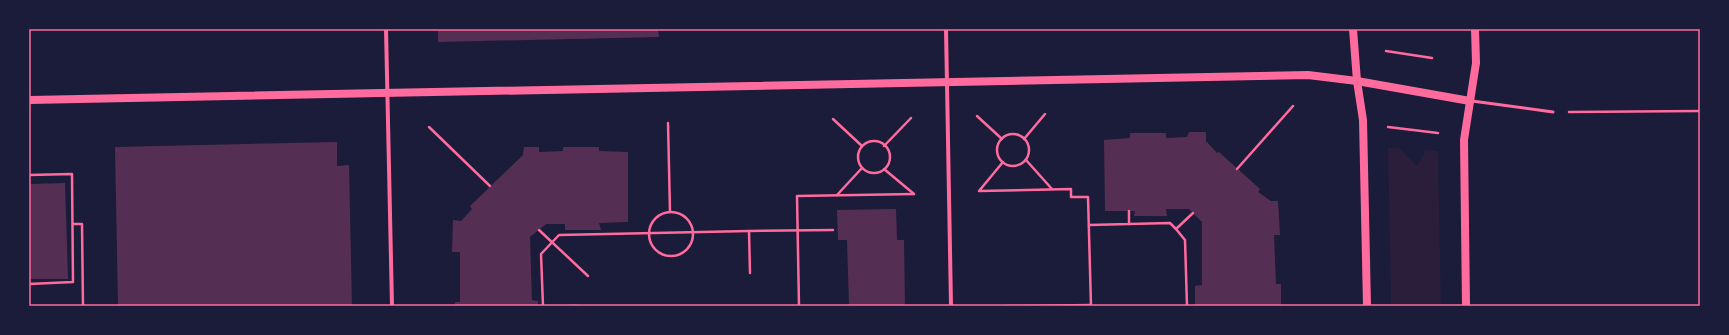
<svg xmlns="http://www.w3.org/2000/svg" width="1729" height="335" viewBox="0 0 1729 335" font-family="'Fira Sans Condensed',sans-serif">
  <rect width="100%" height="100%" fill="#1b1b3a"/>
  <path fill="#2a1e3b" d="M 1388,148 L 1399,148 L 1417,166 L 1426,150 L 1438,151 L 1441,306 L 1391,306 Z"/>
  <g fill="#542f53">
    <path d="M 438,29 L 658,29 L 659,37 L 438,42 Z"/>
    <path d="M 1189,132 L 1206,132 L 1206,141 L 1217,153 L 1219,152 L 1260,189 L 1258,192 L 1271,201 L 1278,201 L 1280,235 L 1274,235 L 1276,284 L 1281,284 L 1281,306 L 1195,306 L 1195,286 L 1202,285 L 1202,222 L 1189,209 L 1166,209 L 1167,216 L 1134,216 L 1135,211 L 1105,211 L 1104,140 L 1130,138 L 1130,133 L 1166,133 L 1166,138 L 1187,137 Z"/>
    <path d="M 337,142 L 337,166 L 349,165 L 352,306 L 118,306 L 115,147 Z"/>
    <path d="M 524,147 L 539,147 L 539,152 L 563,151 L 563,147 L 599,147 L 599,151 L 628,152 L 628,222 L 599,223 L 601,230 L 565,230 L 565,224 L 546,224 L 530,237 L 532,300 L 538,301 L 538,306 L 455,306 L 455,302 L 460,302 L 460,252 L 452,252 L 453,220 L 461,221 L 472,209 L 470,206 L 523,155 Z"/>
    <path d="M 65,183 L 68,279 L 29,279 L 29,184 Z"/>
    <path d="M 896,209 L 897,240 L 904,240 L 905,306 L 849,306 L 847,240 L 838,240 L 837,210 Z"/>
  </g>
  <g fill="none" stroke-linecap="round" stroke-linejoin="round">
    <g stroke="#ff6b9d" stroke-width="2.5">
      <path d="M 1386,51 L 1432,58"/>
      <path d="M 1569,112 L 1700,111"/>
      <path d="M 977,116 L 1002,139"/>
      <path d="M 833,119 L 862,146"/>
      <path d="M 668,123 L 670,212"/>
      <path d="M 429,127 L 490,186"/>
      <path d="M 1388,127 L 1438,133"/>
      <circle cx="1013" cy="150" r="16"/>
      <path d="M 1024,139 L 1045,114"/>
      <circle cx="874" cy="157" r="16"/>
      <path d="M 884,146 L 911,118"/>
      <path d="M 1026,160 L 1052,189"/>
      <path d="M 1003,162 L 979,191 L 1071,189 L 1071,197 L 1088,197 L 1091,306"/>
      <path d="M 884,169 L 914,194"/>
      <path d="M 1237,169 L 1293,106"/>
      <path d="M 29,175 L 72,174 L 73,282 L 29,284"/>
      <path d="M 837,195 L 862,168"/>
      <circle cx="671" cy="234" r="22"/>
      <path d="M 73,224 L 82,224 L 83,306"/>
      <path d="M 1129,224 L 1170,223 L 1176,229 L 1193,213"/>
      <path d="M 1089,225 L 1129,224 L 1129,211"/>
      <path d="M 1176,229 L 1185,240 L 1187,306"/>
      <path d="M 539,230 L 588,276"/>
      <path d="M 750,273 L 749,231 L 833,230"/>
      <path d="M 543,306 L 541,254 L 559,235 L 749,231"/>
      <path d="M 570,306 L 577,306"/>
      <path d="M 799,306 L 797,196 L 914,194"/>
      <path d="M 1007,306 L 1025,306"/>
      <path d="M 1025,306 L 1091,305"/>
    </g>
    <path stroke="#ff6b9d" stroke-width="3" d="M 1472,101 L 1553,112"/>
    <g stroke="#ff6b9d" stroke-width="4">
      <path d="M 386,29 L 392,306"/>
      <path d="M 946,29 L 951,306"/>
    </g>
    <g stroke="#ff6b9d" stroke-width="8">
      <path d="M 1353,29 L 1357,81 L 1363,120 L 1367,306"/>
      <path d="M 29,100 L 1308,75 L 1357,81 L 1470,101"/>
      <path d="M 1466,306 L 1464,140 L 1476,63 L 1475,29"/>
    </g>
  </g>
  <rect width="1729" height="335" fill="none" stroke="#1b1b3a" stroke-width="60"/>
  <rect x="30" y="30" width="1669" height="275" fill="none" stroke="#ff6b9d" stroke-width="1.5"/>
</svg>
